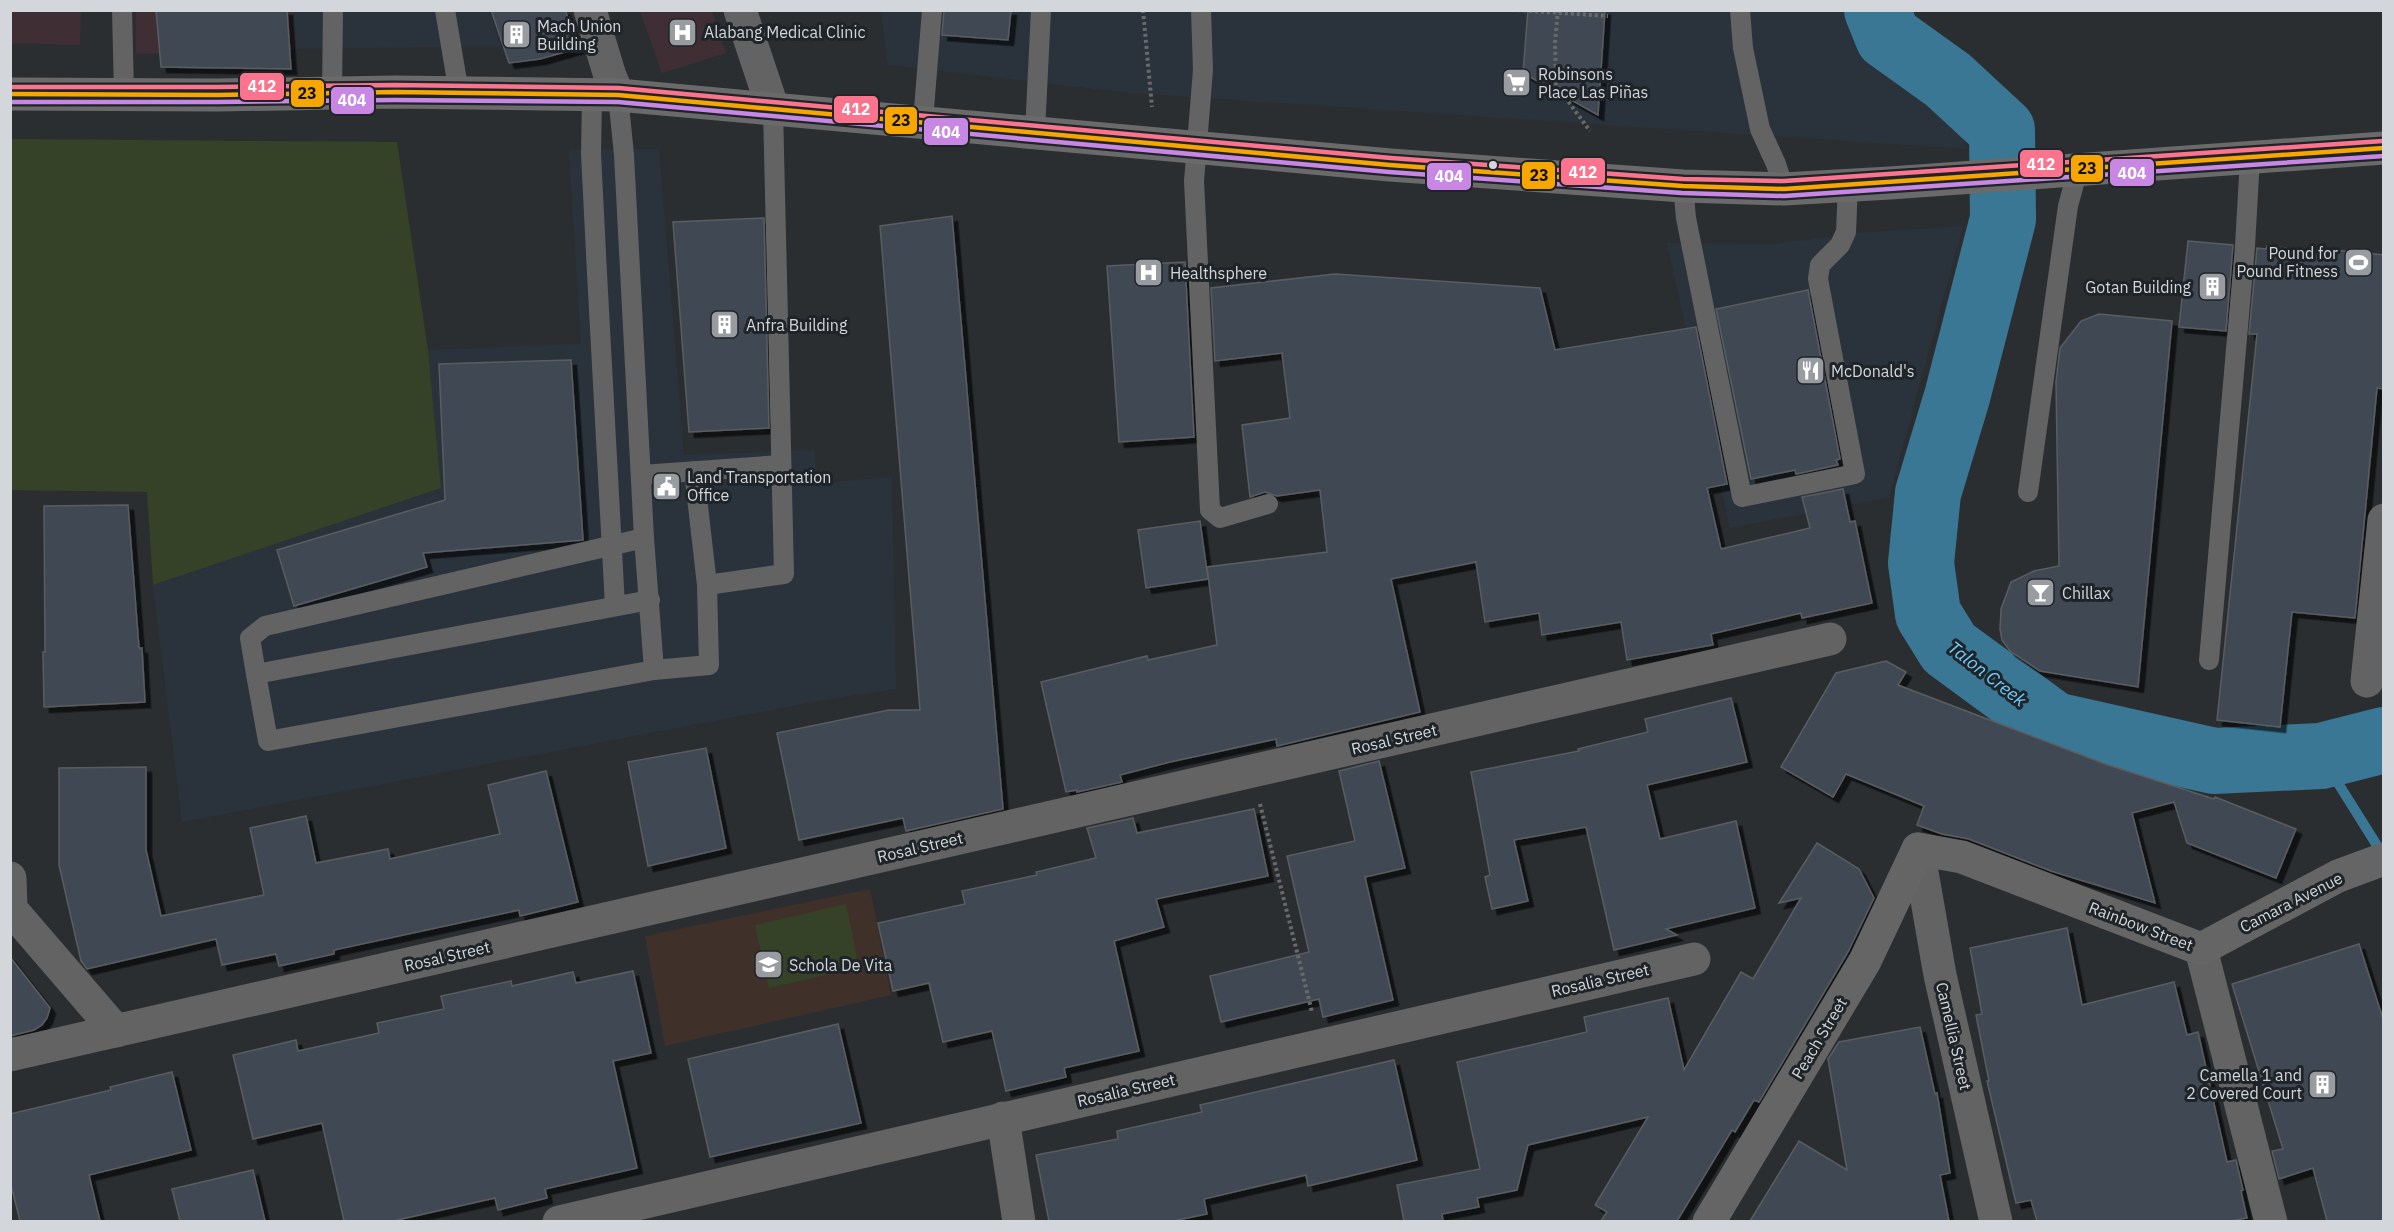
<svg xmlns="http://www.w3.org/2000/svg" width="2394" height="1232" viewBox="0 0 2394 1232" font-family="'IBM Plex Sans',sans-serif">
  <defs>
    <filter id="shadow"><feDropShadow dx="5.5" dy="5.5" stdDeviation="0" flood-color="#0009"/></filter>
  </defs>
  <rect width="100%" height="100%" fill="#2b2e31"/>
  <g fill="#2a333c">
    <path d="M 293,11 L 489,11 L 501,46 L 295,49 Z"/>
    <path d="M 881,11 L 1849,11 L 1855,33 L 1891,73 L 1957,123 L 1967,149 L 1131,93 L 888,65 Z"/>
    <path d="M 659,149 L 684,455 L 814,450 L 818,483 L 892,477 L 896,689 L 834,698 L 182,822 L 153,585 L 441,488 L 428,350 L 581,344 L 569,150 Z"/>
    <path d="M 1963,226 L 1889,497 L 1730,528 L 1667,243 L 1774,244 L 1861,233 Z"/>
  </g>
  <path fill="#40302a" d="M 870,889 L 891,995 L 665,1046 L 645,936 Z"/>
  <g fill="#3f2f34">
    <path d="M 11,10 L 81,11 L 80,45 L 11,43 Z"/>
    <path d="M 136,11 L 293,11 L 295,49 L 136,54 Z"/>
    <path d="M 640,11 L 712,11 L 726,53 L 662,73 Z"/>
  </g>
  <g fill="#364227">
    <path d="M 11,139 L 397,142 L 428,350 L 441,488 L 153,585 L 147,492 L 11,490 Z"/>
    <path d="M 846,904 L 859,967 L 769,988 L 755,925 Z"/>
  </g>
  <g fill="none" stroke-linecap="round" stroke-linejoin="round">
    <path stroke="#3a7795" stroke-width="10" d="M 2321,756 L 2383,855"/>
    <path stroke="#3a7795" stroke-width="66" d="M 1877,10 L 1888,37 L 1948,80 L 2002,130 L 2003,219 L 1957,397 L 1928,493 L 1921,563 L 1928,614 L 1949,648 L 2054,725 L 2214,761 L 2321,756 L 2384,740"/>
  </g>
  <g fill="#3f4953" stroke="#5a5d5f" stroke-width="1.5" filter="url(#shadow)">
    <path d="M 156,10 L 287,10 L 291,69 L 161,67 Z"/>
    <path d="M 491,10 L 565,10 L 579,48 L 540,59 L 509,63 Z"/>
    <path d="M 944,10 L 1011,10 L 1008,40 L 942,35 Z"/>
    <path d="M 1528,10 L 1605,10 L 1598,115 L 1523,73 Z"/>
    <path d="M 952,216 L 1003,809 L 906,831 L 903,818 L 799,840 L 777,733 L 889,710 L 920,710 L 880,226 Z"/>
    <path d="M 764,218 L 769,428 L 689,432 L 673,222 Z"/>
    <path d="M 2188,241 L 2233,245 L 2226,331 L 2179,327 Z"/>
    <path d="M 2267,246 L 2334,253 L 2335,250 L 2384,255 L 2384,389 L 2377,388 L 2355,618 L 2292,612 L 2280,727 L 2217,720 L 2257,334 L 2249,334 L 2257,248 L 2266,249 Z"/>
    <path d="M 1185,262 L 1194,437 L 1119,442 L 1107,266 Z"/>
    <path d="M 1335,274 L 1540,288 L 1555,350 L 1696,327 L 1727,484 L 1707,488 L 1721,549 L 1810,528 L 1802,497 L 1843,489 L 1850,522 L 1855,521 L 1872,603 L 1802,618 L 1801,613 L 1711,634 L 1713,645 L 1627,660 L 1621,622 L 1542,635 L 1539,613 L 1485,622 L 1476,562 L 1391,579 L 1420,712 L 1277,746 L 1276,739 L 1170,762 L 1120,775 L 1122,782 L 1077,792 L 1077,790 L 1066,792 L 1041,682 L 1147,656 L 1148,660 L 1217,645 L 1207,567 L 1327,552 L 1320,490 L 1277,496 L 1265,492 L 1250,497 L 1242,425 L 1290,418 L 1282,353 L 1215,361 L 1211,288 Z"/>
    <path d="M 1808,290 L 1840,459 L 1836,460 L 1838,465 L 1796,474 L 1795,470 L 1751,479 L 1716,309 Z"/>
    <path d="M 2099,314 L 2172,321 L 2138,687 L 2040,671 L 2010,651 L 2002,640 L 2000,629 L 2001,609 L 2011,582 L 2034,571 L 2059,566 L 2056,382 L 2060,348 L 2081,321 Z"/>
    <path d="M 571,360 L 583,540 L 423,553 L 427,567 L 294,606 L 277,550 L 445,500 L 439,364 Z"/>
    <path d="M 128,505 L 139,648 L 142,648 L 145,702 L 44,707 L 43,652 L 45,652 L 44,506 Z"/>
    <path d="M 1200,521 L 1208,579 L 1146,588 L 1138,530 Z"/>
    <path d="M 1886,661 L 1906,672 L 1898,685 L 2105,764 L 2214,799 L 2215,797 L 2296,829 L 2276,878 L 2187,843 L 2174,802 L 2132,813 L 2155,903 L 2051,871 L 1969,839 L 1942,834 L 1917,825 L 1924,806 L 1846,774 L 1833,797 L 1781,767 L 1836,673 Z"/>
    <path d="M 1731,698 L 1747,762 L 1647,785 L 1660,839 L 1736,821 L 1755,908 L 1666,929 L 1677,935 L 1614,950 L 1586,827 L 1514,840 L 1528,901 L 1492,909 L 1485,877 L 1490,875 L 1471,772 L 1579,751 L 1578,749 L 1648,732 L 1645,719 Z"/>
    <path d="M 706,748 L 726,848 L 648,866 L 628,762 Z"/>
    <path d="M 1379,761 L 1405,868 L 1365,877 L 1393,1000 L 1323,1017 L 1319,999 L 1221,1022 L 1210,976 L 1309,952 L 1287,856 L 1355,841 L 1339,771 Z"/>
    <path d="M 146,767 L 146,850 L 161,916 L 264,895 L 250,828 L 306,816 L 316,863 L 388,849 L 390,859 L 500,834 L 488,785 L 546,771 L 578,902 L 520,916 L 519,910 L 334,950 L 334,954 L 279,966 L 276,954 L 222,965 L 216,939 L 87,969 L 81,961 L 59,865 L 59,768 Z"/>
    <path d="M 1254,809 L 1268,876 L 1156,899 L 1164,927 L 1114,941 L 1139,1051 L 1064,1068 L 1066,1077 L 1006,1091 L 992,1031 L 943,1042 L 929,983 L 893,991 L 878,923 L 965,904 L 962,891 L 1037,875 L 1036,872 L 1096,858 L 1087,828 L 1133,818 L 1137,833 Z"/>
    <path d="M 1817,843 L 1859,869 L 1874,898 L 1848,952 L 1759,1102 L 1754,1100 L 1735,1132 L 1732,1130 L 1677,1221 L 1601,1221 L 1607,1212 L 1595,1205 L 1648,1117 L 1528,1145 L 1517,1190 L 1477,1198 L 1479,1207 L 1442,1214 L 1443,1221 L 1404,1221 L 1397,1185 L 1480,1169 L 1457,1062 L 1587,1032 L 1584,1017 L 1668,998 L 1684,1070 L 1741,972 L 1753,979 L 1801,898 L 1779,903 Z"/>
    <path d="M 2067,928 L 2082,1005 L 2174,982 L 2187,1035 L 2198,1032 L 2227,1162 L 2236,1160 L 2243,1190 L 2241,1191 L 2247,1218 L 2231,1221 L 2037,1221 L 2031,1200 L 2016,1203 L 1987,1081 L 1989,1081 L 1976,1015 L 1982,1014 L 1970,948 Z"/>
    <path d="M 2359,944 L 2384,1022 L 2384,1221 L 2327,1221 L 2313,1168 L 2279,1179 L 2272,1151 L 2283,1149 L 2232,984 Z"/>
    <path d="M 10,957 L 50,1008 L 47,1018 L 42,1025 L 34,1030 L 10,1036 Z"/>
    <path d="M 633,971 L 651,1053 L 613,1061 L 637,1168 L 545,1189 L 547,1198 L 498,1210 L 495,1198 L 393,1221 L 344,1221 L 322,1123 L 253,1139 L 233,1055 L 296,1040 L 298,1051 L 379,1033 L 377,1023 L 444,1009 L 441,996 L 511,981 L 512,986 L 573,972 L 576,983 Z"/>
    <path d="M 838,1024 L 861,1123 L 710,1157 L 688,1059 Z"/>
    <path d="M 1920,1027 L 1935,1094 L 1937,1093 L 1950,1173 L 1940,1175 L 1949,1221 L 1750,1221 L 1799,1141 L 1847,1170 L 1828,1059 L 1839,1042 Z"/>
    <path d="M 1394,1060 L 1417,1160 L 1308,1186 L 1306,1175 L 1204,1199 L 1207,1214 L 1173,1221 L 1049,1221 L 1036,1155 L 1118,1139 L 1117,1131 L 1202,1112 L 1200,1105 Z"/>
    <path d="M 172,1072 L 191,1150 L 89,1175 L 100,1221 L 20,1221 L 10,1181 L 10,1114 L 111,1090 L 110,1087 Z"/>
    <path d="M 253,1170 L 265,1221 L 180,1221 L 172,1189 Z"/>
  </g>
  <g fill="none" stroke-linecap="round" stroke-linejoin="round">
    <g stroke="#686969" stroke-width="4" stroke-dasharray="3 3" stroke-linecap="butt">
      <path d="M 1143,10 L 1152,107"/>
      <path d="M 1517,10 L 1608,16"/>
      <path d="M 1558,10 L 1555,42 L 1556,85 L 1590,131"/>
      <path d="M 1260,804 L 1312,1012"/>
    </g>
    <g stroke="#636363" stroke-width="20">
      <path d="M 122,10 L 124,93"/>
      <path d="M 445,10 L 459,93"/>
      <path d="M 1201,10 L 1203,70 L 1194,181 L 1210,510 L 1220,518 L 1268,504"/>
      <path d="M 1740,10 L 1743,48 L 1760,129 L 1776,164 L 1784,189"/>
      <path d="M 332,94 L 333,10"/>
      <path d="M 592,95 L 591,154 L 597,273 L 615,606"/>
      <path d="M 618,95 L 624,155 L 644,538 L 654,670"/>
      <path d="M 923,121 L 932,10"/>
      <path d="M 1035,132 L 1041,10"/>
      <path d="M 1683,186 L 1686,218 L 1742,497 L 1855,474 L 1818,279 L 1820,265 L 1840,245 L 1846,232 L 1848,185"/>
      <path d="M 694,471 L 707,585"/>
      <path d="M 642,475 L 781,465"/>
      <path d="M 2028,492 L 2068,206 L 2078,169"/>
      <path d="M 650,600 L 256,674 L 268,741 L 654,670 L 709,665 L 707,585 L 784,574 L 773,109"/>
      <path d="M 2209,660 L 2245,246 L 2250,158"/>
      <path d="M 256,674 L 250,638 L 265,626 L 644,538"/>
    </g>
    <g stroke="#636363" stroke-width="33">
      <path d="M 590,10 L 610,76 L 618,95"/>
      <path d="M 740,10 L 773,109"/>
      <path d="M 2367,681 L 2384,520"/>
      <path d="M 1918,849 L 1940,975 L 1996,1222"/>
      <path d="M 10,878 L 11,909 L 116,1031"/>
      <path d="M 2201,949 L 2271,1222"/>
      <path d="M 10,1055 L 1830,639"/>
      <path d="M 1003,1118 L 1019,1222"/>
      <path d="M 559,1222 L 1694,959"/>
    </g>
    <path stroke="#656566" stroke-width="33" d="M 1709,1222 L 1865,961 L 1918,849 L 1962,857 L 2201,949 L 2338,876 L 2384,859"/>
    <path stroke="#6a6a6a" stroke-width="33" d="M 10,94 L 218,95 L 395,92 L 618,95 L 1390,165 L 1683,186 L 1784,189 L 1890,183 L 2384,148"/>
    <defs>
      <path id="bus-1" d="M 10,94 L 218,95 L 395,92 L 618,95 L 1390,165 L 1683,186 L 1784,189 L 2384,148"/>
      <path id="bus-2" d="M 10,102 L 218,102 L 395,100 L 618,102 L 1389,172 L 1682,193 L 1784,196 L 2384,156"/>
      <path id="bus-3" d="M 10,87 L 218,87 L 395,85 L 619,88 L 1391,158 L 1683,179 L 1784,181 L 2383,141"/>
    </defs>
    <use href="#bus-1" stroke="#1f2429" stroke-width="9"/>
    <use href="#bus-2" stroke="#1f2429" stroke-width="9"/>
    <use href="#bus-3" stroke="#1f2429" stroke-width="9"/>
    <use href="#bus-1" stroke="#f7a600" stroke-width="4.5"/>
    <use href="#bus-2" stroke="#c787e3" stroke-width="4.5"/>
    <use href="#bus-3" stroke="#fc738d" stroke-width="4.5"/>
  </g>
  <defs>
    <symbol id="hospital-square" viewBox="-11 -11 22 22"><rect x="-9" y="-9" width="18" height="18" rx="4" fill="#989b9f" stroke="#1f2429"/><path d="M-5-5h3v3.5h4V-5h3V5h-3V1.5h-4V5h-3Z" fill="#fff"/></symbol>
    <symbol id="building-square" viewBox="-11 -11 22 22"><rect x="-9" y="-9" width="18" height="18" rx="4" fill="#989b9f" stroke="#1f2429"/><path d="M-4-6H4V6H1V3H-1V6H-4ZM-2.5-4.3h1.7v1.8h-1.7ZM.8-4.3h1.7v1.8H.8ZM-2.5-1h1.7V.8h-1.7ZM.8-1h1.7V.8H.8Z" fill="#fff"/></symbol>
    <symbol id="supermarket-square" viewBox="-11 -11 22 22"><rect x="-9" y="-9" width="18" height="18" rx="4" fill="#989b9f" stroke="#1f2429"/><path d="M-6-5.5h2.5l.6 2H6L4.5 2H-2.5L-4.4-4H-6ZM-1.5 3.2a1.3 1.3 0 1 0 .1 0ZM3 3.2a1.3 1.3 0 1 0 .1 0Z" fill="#fff"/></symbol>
    <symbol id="stadium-square" viewBox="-11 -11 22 22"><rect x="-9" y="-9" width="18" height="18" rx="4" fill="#989b9f" stroke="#1f2429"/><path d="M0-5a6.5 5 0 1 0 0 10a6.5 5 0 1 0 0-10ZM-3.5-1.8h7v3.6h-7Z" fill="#fff"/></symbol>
    <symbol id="restaurant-square" viewBox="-11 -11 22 22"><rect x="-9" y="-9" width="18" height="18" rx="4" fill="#989b9f" stroke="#1f2429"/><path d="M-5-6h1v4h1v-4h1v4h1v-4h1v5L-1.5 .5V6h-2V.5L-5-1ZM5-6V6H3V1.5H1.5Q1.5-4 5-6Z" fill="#fff"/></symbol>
    <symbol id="civic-square" viewBox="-11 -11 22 22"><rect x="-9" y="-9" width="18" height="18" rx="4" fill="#989b9f" stroke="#1f2429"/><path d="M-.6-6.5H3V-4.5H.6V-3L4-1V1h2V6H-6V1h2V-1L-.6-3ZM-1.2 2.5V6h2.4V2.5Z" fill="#fff"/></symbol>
    <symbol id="bar-square" viewBox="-11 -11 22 22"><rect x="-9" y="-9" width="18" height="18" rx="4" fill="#989b9f" stroke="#1f2429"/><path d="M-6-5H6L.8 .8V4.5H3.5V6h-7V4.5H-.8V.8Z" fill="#fff"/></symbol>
    <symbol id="school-square" viewBox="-11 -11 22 22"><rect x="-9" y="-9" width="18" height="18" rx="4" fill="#989b9f" stroke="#1f2429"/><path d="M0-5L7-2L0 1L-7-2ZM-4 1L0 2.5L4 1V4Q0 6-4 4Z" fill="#fff"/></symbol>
  </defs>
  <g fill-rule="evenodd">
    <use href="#hospital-square" x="666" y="16" width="33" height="33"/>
    <use href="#building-square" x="500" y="18" width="33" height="33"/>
    <use href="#supermarket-square" x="1500" y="66" width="33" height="33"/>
    <use href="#stadium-square" x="2342" y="246" width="33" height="33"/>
    <use href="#hospital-square" x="1132" y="256" width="33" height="33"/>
    <use href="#building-square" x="2196" y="270" width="33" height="33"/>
    <use href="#building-square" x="708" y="308" width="33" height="33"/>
    <use href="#restaurant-square" x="1794" y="354" width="33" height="33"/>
    <use href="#civic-square" x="650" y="470" width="33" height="33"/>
    <use href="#bar-square" x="2024" y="576" width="33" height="33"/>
    <use href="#school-square" x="752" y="948" width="33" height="33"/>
    <use href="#building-square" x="2306" y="1068" width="33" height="33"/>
  </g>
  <circle fill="#d3d6da" stroke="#1f2429" stroke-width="2" cx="1493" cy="165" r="5"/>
  <g text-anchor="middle" stroke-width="6" stroke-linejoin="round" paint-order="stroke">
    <g font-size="16" fill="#d3d6da" stroke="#1f2429" text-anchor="start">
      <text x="537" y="32">Mach Union<tspan x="537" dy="18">Building</tspan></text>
      <text x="704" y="38">Alabang Medical Clinic</text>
      <text x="1538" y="80">Robinsons<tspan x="1538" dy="18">Place Las Piñas</tspan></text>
      <text x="2338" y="259" text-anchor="end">Pound for<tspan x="2338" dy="18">Pound Fitness</tspan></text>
      <text x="1170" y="279">Healthsphere</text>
      <text x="2191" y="293" text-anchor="end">Gotan Building</text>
      <text x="746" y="331">Anfra Building</text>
      <text x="1831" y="377">McDonald's</text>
      <text x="687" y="483">Land Transportation<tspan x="687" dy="18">Office</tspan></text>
      <text x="2062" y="599">Chillax</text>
      <text x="789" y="971">Schola De Vita</text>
      <text x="2302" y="1081" text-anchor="end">Camella 1 and<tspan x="2302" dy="18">2 Covered Court</tspan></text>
    </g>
    <g font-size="16" fill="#d3d6da" stroke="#1f2429">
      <text transform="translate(1394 739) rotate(-13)" y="6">Rosal Street</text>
      <text transform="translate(920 847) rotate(-13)" y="6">Rosal Street</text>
      <text transform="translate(2291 902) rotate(-27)" y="6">Camara Avenue</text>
      <text transform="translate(2141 926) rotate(21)" y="6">Rainbow Street</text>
      <text transform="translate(447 956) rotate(-13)" y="6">Rosal Street</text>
      <text transform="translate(1600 980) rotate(-13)" y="6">Rosalia Street</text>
      <text transform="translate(1954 1036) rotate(77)" y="6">Camellia Street</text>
      <text transform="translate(1819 1038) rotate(-59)" y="6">Peach Street</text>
      <text transform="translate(1126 1090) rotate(-13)" y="6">Rosalia Street</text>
    </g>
    <g font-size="18" font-style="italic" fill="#6eceff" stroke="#1f2429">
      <text transform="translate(1987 674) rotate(38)" y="6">Talon Creek</text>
    </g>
  </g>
  <g stroke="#1f2429" stroke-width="2">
    <rect x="239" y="72" width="46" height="29" rx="6" fill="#fc738d"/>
    <rect x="290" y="79" width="35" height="29" rx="6" fill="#f7a600"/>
    <rect x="330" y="86" width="45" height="29" rx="6" fill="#c787e3"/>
    <rect x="833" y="95" width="46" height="29" rx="6" fill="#fc738d"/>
    <rect x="884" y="106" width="34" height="29" rx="6" fill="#f7a600"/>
    <rect x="923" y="117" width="46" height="29" rx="6" fill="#c787e3"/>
    <rect x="2019" y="149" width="45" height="29" rx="6" fill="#fc738d"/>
    <rect x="2070" y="154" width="34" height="29" rx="6" fill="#f7a600"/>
    <rect x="1560" y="157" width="46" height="29" rx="6" fill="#fc738d"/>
    <rect x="2109" y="158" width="46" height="29" rx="6" fill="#c787e3"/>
    <rect x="1521" y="161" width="35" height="29" rx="6" fill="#f7a600"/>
    <rect x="1426" y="162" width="46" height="29" rx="6" fill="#c787e3"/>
  </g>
  <g font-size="16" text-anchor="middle" font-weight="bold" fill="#fff">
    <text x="262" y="92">412</text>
    <text x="352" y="106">404</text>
    <text x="856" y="115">412</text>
    <text x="946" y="138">404</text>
    <text x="2041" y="170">412</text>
    <text x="1583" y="178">412</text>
    <text x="2132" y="179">404</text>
    <text x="1449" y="182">404</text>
  </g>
  <g font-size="16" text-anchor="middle" font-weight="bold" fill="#111">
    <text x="307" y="99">23</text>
    <text x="901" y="126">23</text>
    <text x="2087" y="174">23</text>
    <text x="1539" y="181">23</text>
  </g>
  <rect width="2394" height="1232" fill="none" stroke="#d3d6da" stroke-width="24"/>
</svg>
